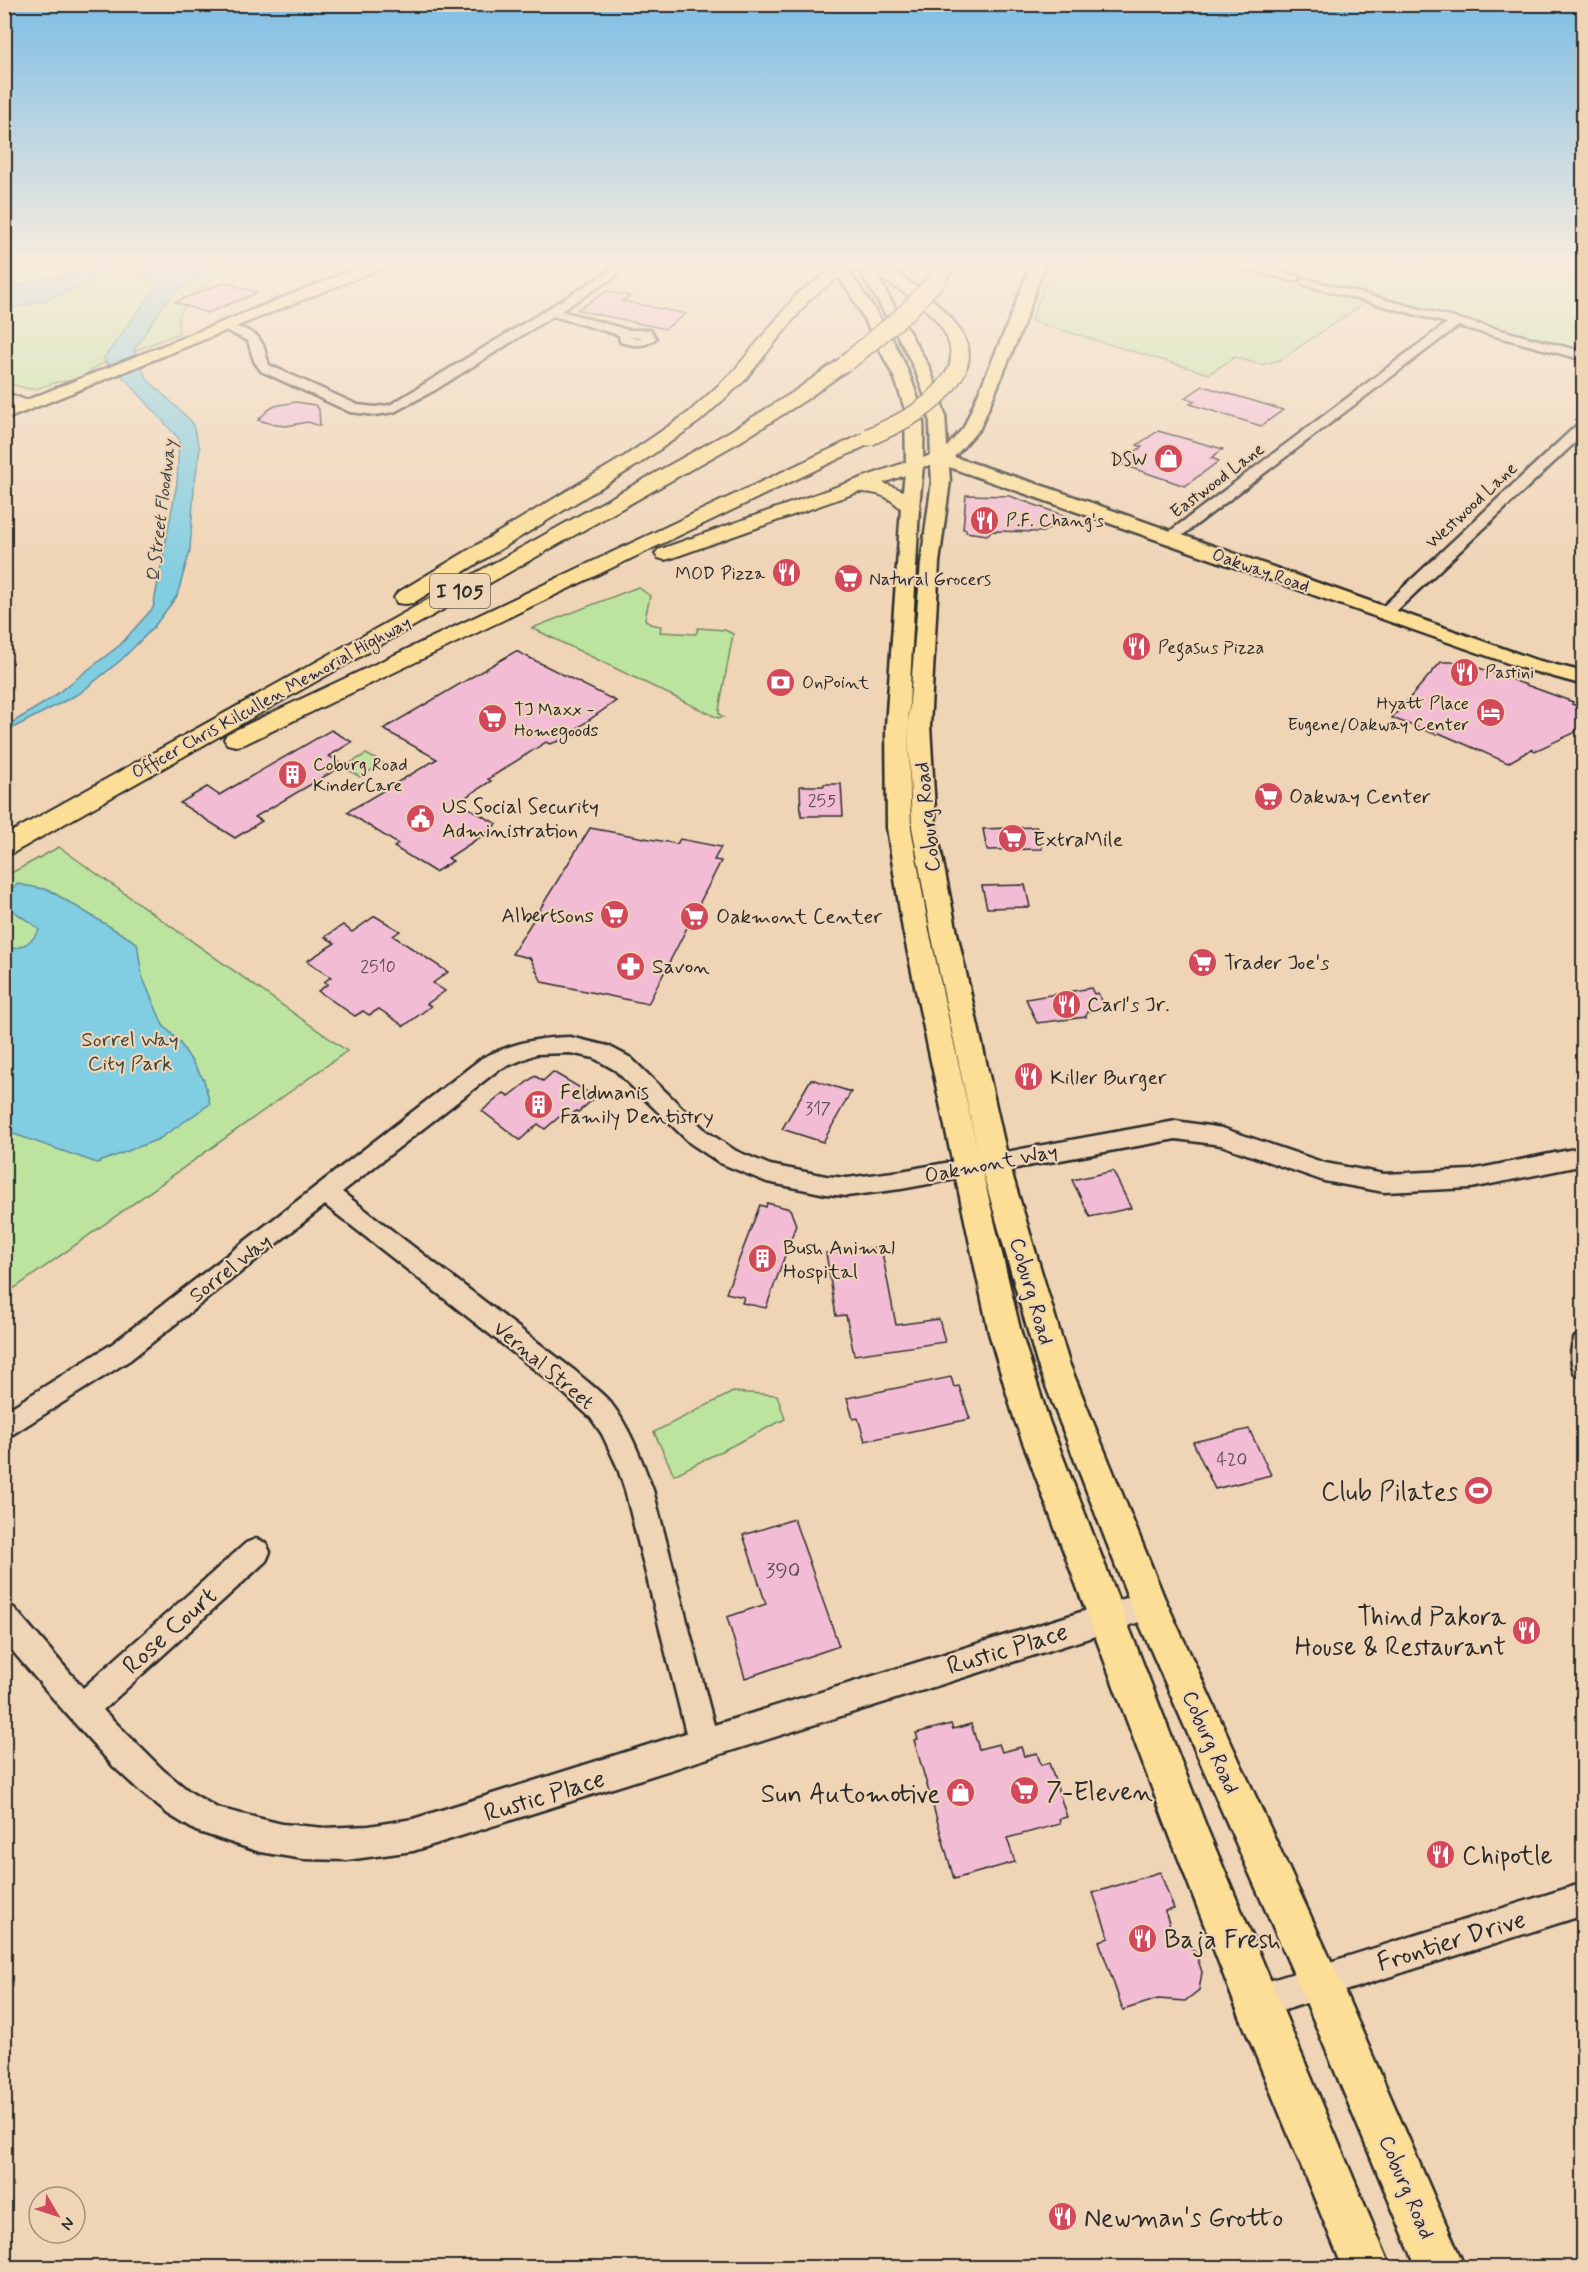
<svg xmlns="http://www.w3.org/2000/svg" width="1588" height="2272" viewBox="0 0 1588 2272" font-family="Mynerve,sans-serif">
  <rect width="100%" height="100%" fill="#efd4b6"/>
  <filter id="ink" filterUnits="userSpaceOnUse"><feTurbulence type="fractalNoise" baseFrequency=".0167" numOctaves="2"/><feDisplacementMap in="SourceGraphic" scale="12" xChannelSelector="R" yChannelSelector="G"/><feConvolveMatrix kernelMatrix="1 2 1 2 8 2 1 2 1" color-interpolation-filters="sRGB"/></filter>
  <g filter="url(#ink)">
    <g fill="#bce49f" stroke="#748865" stroke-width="1.5">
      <path d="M 4,264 L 233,264 L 190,297 L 178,318 L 179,333 L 99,365 L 78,380 L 57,382 L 36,389 L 28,389 L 5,382 Z"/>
      <path d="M 1053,264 L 1229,264 L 1367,301 L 1280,360 L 1261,365 L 1235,357 L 1209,374 L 1031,321 Z"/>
      <path d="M 1261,264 L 1583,264 L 1583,352 Z"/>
      <path d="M 638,587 L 650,596 L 645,619 L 650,624 L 661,626 L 660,632 L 696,634 L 698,628 L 725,630 L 733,634 L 719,710 L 719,714 L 723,717 L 718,718 L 532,628 Z"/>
      <path d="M 366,754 L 383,763 L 360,777 L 343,767 Z"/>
      <path d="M 59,847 L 347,1051 L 15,1288 L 4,1278 L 4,877 Z"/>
      <path d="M 733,1392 L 777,1395 L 785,1419 L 674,1475 L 654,1432 Z"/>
    </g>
    <g fill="#81cde1" stroke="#5f8c98" stroke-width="1.5">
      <path d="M 100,264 L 117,265 L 81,287 L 42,301 L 5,310 L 5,288 L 91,269 Z"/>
      <path d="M 159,264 L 219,264 C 205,279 193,278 178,290 C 162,302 147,333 134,349 L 147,379 L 192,422 L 200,449 L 194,487 L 190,550 L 177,596 L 153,628 L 121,660 L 80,693 L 5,732 L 5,727 L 49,700 L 120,645 L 153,608 L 177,483 L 179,439 L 129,383 L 103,359 L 158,285 L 141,276 L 148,268 Z"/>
      <path d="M 18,884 L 49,890 L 137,943 L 142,976 L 163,1025 L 180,1043 L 204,1080 L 210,1104 L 159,1139 L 97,1163 L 5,1131 L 5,948 C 19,950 32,943 39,930 C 27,917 4,912 5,892 Z"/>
    </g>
    <g fill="#f3bcd5" stroke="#2b2b2b" stroke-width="1.5">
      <path d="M 225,282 L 257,293 L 207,313 L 175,302 Z"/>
      <path d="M 607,291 L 630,296 L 622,301 L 686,314 L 665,329 L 577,310 Z"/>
      <path d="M 1203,386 L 1257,402 L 1283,410 L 1261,426 L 1190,404 L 1195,401 L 1185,398 Z"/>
      <path d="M 296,402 L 315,405 L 319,409 L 320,426 L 308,422 L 286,426 L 276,425 L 258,420 L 268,410 L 275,406 Z"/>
      <path d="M 1158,431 L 1223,449 L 1211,458 L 1219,461 L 1185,486 L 1117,463 L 1142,447 L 1137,445 Z"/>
      <path d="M 966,495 L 1010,496 L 1068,517 L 1043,532 L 992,531 L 987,535 L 966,532 L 966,529 L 963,529 Z"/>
      <path d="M 516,651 L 616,701 L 559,741 L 550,744 L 546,742 L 488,779 L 491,781 L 458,802 L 497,824 L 489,829 L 491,830 L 448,858 L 453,861 L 435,872 L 394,847 L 398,844 L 347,812 L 437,759 L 383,729 Z"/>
      <path d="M 1441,662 L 1463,662 L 1573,702 L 1572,704 L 1584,709 L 1584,720 L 1574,733 L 1535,751 L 1532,749 L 1508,763 L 1439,733 L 1437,735 L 1392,718 Z"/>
      <path d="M 331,730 L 352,742 L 329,756 L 344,765 L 255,817 L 262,821 L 235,838 L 180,803 L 207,787 L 219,795 Z"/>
      <path d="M 824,784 L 841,784 L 843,816 L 801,816 L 800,786 L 824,786 Z"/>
      <path d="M 1037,827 L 1042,849 L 987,850 L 983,829 Z"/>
      <path d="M 590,828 L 677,844 L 680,839 L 721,847 L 714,860 L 721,861 L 648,1004 L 542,982 L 530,958 L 512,954 Z"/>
      <path d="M 1025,885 L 1030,907 L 987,908 L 982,886 Z"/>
      <path d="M 375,916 L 400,931 L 393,936 L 448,972 L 433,983 L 445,991 L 427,1004 L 431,1006 L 404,1026 L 379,1009 L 369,1015 L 363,1011 L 355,1016 L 318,991 L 328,984 L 324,982 L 331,977 L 307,961 L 335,943 L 325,937 L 343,925 L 352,932 Z"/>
      <path d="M 1091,988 L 1094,994 L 1098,993 L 1106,1009 L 1087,1012 L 1086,1017 L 1037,1023 L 1026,999 Z"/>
      <path d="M 553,1072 L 596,1097 L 578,1112 L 576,1111 L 570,1116 L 565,1112 L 545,1129 L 538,1124 L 520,1140 L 482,1111 L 504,1093 L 509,1096 L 535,1076 L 543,1081 Z"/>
      <path d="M 811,1079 L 851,1092 L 823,1142 L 782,1129 Z"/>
      <path d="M 1113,1171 L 1131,1208 L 1090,1217 L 1072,1180 Z"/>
      <path d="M 767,1203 L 790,1209 L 796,1225 L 766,1308 L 742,1303 L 744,1297 L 726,1293 L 760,1205 L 766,1207 Z"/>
      <path d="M 881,1247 L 896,1325 L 939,1319 L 945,1342 L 854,1355 L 846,1315 L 836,1316 L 826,1253 Z"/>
      <path d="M 951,1377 L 954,1387 L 959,1386 L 970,1419 L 865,1441 L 858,1418 L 853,1419 L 847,1398 Z"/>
      <path d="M 1249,1429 L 1271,1475 L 1215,1489 L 1193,1442 Z"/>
      <path d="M 794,1519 L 839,1646 L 745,1678 L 727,1617 L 766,1604 L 743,1535 Z"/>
      <path d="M 951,1724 L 953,1729 L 971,1724 L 979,1749 L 999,1744 L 1002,1752 L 1021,1747 L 1024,1756 L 1037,1753 L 1041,1765 L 1049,1763 L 1067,1817 L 1059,1819 L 1060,1824 L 1007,1838 L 1015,1862 L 954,1879 L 914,1740 L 918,1739 L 916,1733 Z"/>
      <path d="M 1160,1872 L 1174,1909 L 1165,1911 L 1172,1932 L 1195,1951 L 1202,1972 L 1199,1990 L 1185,2001 L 1158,1999 L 1123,2010 L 1099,1941 L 1109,1938 L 1093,1893 Z"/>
    </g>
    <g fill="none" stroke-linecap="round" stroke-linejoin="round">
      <defs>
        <g id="minor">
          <path d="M 613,264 L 623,264 L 616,276 L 561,311 L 628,330 L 650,330 L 656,338 C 644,348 634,346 620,342 L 619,335 L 553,316 L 435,390 L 394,412 L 375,415 L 350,412 L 261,371 L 254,361 L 248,341 L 219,327 L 225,323 L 246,330 L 257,336 L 263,345 L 269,365 L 358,405 L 375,407 L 390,405 L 608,272 ZM 630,337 L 643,337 L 637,339 Z"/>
          <path d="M 1233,264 L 1249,264 L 1298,276 L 1300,278 L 1294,281 L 1234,266 Z"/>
          <path d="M 1306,279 L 1584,352 L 1584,360 L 1458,326 L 1175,541 L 1165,541 L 1163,538 L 1165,535 L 1447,323 L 1302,284 L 1302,280 Z"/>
          <path d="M 4,392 L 33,403 L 34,406 L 28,410 L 4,401 Z"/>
          <path d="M 1584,422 L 1584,434 L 1391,616 L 1379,616 L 1377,613 L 1379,610 L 1579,423 Z"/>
          <path d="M 570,1037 L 608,1046 L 631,1058 L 706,1131 L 736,1151 L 770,1165 L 826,1176 L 847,1178 L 901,1171 L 1176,1121 L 1222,1128 L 1325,1163 L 1384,1174 L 1471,1170 L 1584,1147 L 1584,1165 L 1471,1188 L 1384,1192 L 1324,1181 L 1221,1145 L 1176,1139 L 901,1189 L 847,1196 L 826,1194 L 767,1182 L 720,1163 L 690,1143 L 615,1070 L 594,1058 L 570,1053 L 536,1054 L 498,1070 L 342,1192 L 575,1371 C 586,1381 600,1391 610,1402 C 630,1427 642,1461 653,1490 L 714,1725 L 1149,1591 L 1159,1595 L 1163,1605 L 1159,1615 L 1149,1619 L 413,1851 L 347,1860 L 303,1859 L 260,1852 L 196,1831 L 168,1814 L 141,1792 L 114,1767 L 63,1710 L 4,1641 L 4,1604 L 14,1608 L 83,1688 L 246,1543 L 256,1539 L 266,1543 L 270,1552 L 266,1561 L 103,1710 L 163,1770 L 190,1792 L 217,1808 L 282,1824 L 325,1828 L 369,1826 L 413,1819 L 686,1733 L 625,1490 L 617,1466 L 602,1434 L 591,1418 L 557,1387 L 325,1205 L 130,1360 L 13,1434 L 4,1438 L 4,1412 L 112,1344 L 482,1058 C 514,1043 535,1038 570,1037 Z"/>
          <path d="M 1584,1334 L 1584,1377 L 1575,1374 C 1570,1362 1570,1349 1575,1337 Z"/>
          <path d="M 1584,1883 L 1584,1915 L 1256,2019 L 1244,2014 L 1239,2002 L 1244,1990 L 1256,1985 Z"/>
        </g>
        <g id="major">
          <path d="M 368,264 L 386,264 L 384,267 L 4,420 L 4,409 Z"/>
          <path d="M 829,264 L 843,264 C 873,304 907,357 920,406 C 925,422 923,441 923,458 L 931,455 C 930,442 931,427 929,414 C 921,366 880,307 856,264 L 870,264 L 929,367 L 945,414 L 947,447 L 964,427 L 1005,331 L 1031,264 L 1045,264 L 1021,331 L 980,428 L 954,457 L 1055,490 L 1536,660 L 1584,672 L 1584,685 L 1522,668 L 949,467 L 950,481 L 939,563 L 930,726 L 936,827 L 957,933 L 1009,1164 L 1069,1363 L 1164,1597 L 1334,1967 L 1465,2268 L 1417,2268 L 1304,1997 L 1131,1605 L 1037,1363 L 981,1166 L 1021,1333 L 1049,1421 L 1208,1831 L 1391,2268 L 1343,2268 L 1234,2002 L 1168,1831 L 1015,1421 L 989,1333 L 903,930 L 887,828 L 886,726 L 901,507 L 906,465 L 905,409 L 895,379 L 870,330 L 850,293 ZM 923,466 L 931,466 L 932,481 L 921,563 L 908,726 L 912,827 L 931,933 L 978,1153 L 929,930 L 911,828 L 908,726 L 919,507 Z"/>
        </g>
        <g id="highway">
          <path d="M 842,264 C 853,264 869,261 879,265 C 909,276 989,334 964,372 L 952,372 L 949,368 C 963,321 895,286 860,267 L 846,272 L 811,298 L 744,381 L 700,421 L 639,464 L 413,603 L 405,604 L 397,603 L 394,598 L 397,593 L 625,456 L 688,413 L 732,373 L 799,292 Z"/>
          <path d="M 942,264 L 958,264 L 944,281 L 932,281 L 930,278 Z"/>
          <path d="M 847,357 L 853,358 L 856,362 L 853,366 L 804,401 L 741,441 L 13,853 L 4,855 L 4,836 L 727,433 L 792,393 L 841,358 Z"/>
          <path d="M 869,431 L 876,433 L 878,437 L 876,441 L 245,744 L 236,746 L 227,744 L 224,739 L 227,734 Z"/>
          <path d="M 915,459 L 922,461 L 925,465 L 922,469 L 883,483 L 906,492 L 920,507 L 917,511 L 903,511 C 890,496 877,492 858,492 L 672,558 L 665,560 L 658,558 L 655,554 L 658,550 Z"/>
        </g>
      </defs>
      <use href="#minor" stroke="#2b2b2b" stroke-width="5"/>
      <use href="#major" stroke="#2b2b2b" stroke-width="5"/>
      <use href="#highway" stroke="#2b2b2b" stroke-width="4"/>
      <use href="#minor" fill="#efd4b6" fill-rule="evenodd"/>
      <use href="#major" fill="#fcde96" fill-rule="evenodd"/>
      <use href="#highway" fill="#fcde96" fill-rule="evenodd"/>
      <defs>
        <g id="highway-bridge">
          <path d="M 847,362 L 906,313 L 938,278"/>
          <path d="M 869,437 C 905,421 939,405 958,368"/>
        </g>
      </defs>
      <use href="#highway-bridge" stroke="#2b2b2b" stroke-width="20" stroke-linecap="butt"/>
      <use href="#highway-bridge" stroke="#fcde96" stroke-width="17"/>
    </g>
  </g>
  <linearGradient id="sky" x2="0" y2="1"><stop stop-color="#7fbee5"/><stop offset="0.45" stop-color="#f8ecde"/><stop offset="1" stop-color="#f8ecde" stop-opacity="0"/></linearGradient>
  <rect width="1588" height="582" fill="url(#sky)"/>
  <defs>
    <symbol id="shop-disc" viewBox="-11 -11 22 22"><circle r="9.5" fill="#d1495b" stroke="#efd4b6"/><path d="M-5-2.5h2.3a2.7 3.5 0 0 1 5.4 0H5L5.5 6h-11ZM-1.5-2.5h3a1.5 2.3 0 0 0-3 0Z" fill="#fff"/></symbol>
    <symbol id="restaurant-disc" viewBox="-11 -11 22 22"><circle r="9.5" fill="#d1495b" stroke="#efd4b6"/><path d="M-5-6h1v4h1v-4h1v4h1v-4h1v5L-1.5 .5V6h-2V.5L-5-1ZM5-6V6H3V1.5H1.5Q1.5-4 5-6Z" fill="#fff"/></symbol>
    <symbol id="supermarket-disc" viewBox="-11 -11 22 22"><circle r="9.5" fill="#d1495b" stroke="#efd4b6"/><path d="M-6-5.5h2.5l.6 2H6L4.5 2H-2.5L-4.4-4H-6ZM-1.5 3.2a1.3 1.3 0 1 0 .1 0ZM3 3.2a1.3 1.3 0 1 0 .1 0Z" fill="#fff"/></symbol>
    <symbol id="bank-disc" viewBox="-11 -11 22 22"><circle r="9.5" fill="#d1495b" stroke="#efd4b6"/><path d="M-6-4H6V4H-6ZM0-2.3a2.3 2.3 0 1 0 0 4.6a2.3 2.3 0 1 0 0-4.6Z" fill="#fff"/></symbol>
    <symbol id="hotel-disc" viewBox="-11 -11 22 22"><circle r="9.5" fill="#d1495b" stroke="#efd4b6"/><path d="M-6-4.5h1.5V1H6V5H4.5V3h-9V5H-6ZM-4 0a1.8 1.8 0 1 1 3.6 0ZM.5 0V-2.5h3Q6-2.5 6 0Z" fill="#fff"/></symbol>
    <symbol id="building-disc" viewBox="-11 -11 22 22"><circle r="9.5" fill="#d1495b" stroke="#efd4b6"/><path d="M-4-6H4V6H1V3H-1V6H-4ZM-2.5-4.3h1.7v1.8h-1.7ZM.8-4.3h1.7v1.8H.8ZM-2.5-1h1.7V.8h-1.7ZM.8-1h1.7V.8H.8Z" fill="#fff"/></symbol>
    <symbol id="civic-disc" viewBox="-11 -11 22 22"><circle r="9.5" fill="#d1495b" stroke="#efd4b6"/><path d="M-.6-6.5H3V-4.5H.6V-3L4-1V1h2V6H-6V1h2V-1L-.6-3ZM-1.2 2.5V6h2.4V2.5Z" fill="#fff"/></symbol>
    <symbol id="pharmacy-disc" viewBox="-11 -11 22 22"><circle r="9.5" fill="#d1495b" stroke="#efd4b6"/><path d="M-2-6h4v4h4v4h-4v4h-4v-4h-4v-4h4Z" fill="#fff"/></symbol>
    <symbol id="stadium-disc" viewBox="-11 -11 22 22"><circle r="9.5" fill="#d1495b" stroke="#efd4b6"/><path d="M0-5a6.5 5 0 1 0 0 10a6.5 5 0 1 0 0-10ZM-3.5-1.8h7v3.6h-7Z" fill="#fff"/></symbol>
  </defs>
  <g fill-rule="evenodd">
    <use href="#shop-disc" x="1152" y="442" width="33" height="33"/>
    <use href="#restaurant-disc" x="968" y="504" width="33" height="33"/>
    <use href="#restaurant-disc" x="770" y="556" width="33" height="33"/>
    <use href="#supermarket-disc" x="832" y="562" width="33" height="33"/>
    <use href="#restaurant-disc" x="1120" y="630" width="33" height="33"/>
    <use href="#restaurant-disc" x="1448" y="656" width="33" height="33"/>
    <use href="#bank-disc" x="764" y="666" width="33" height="33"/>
    <use href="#hotel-disc" x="1474" y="696" width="33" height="33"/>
    <use href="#supermarket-disc" x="476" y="702" width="33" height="33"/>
    <use href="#building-disc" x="276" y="758" width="33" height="33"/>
    <use href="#supermarket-disc" x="1252" y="780" width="33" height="33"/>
    <use href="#civic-disc" x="404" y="802" width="33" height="33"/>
    <use href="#supermarket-disc" x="996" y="822" width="33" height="33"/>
    <use href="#supermarket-disc" x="598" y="898" width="33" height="33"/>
    <use href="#supermarket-disc" x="678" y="900" width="33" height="33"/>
    <use href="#supermarket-disc" x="1186" y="946" width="33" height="33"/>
    <use href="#pharmacy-disc" x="614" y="950" width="33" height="33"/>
    <use href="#restaurant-disc" x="1050" y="988" width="33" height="33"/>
    <use href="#restaurant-disc" x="1012" y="1060" width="33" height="33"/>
    <use href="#building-disc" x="522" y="1088" width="33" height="33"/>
    <use href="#building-disc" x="746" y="1242" width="33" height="33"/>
    <use href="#stadium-disc" x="1462" y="1474" width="33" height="33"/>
    <use href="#restaurant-disc" x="1510" y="1614" width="33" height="33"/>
    <use href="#supermarket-disc" x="1008" y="1774" width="33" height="33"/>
    <use href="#shop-disc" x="944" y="1776" width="33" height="33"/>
    <use href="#restaurant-disc" x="1424" y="1838" width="33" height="33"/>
    <use href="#restaurant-disc" x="1126" y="1922" width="33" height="33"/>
    <use href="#restaurant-disc" x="1046" y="2200" width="33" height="33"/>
  </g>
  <g text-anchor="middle" stroke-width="4.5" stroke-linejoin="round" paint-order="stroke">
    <g font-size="18" fill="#2b2b2b" stroke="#efd4b6" text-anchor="start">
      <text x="1147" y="465" text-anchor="end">DSW</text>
      <text x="1006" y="526">P.F. Chang's</text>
      <text x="765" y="579" text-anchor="end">MOD Pizza</text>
      <text x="869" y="585">Natural Grocers</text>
      <text x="1158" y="653">Pegasus Pizza</text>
      <text x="1485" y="678">Pastini</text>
      <text x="802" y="688">OnPoint</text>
      <text x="1469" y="709" text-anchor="end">Hyatt Place<tspan x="1469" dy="21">Eugene/Oakway Center</tspan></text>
      <text x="514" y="715">TJ Maxx -<tspan x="514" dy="21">Homegoods</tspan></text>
      <text x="313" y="770">Coburg Road<tspan x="313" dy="21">KinderCare</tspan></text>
    </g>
    <g font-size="18" fill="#2b2b2b" stroke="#efd4b6">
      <text transform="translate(1217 480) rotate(-37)" y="6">Eastwood Lane</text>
      <text transform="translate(1471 505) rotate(-43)" y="6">Westwood Lane</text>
      <text transform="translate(1261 570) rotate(19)" y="6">Oakway Road</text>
      <text transform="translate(271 697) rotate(-29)" y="6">Officer Chris Kilcullen Memorial Highway</text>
    </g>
    <g font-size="18" font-style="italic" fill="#384346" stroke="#efd4b6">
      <text transform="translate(161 511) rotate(-83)" y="6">Q Street Floodway</text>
    </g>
    <g font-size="18" fill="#5d4f56">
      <text x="822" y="806">255</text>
      <text x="378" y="972">2510</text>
      <text x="818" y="1114">317</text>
      <text x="1232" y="1465">420</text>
    </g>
    <rect fill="#efd4b6" stroke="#665e55" stroke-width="1.5" x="430" y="574" width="60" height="34" rx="4.5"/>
    <g font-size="20" font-weight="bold" fill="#2b2b2b">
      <text x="460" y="598">I 105</text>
    </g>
    <g font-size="21" fill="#2b2b2b" stroke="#efd4b6" text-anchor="start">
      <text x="1289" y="803">Oakway Center</text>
      <text x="442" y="813">US Social Security<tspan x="442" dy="24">Administration</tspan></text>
      <text x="1033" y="846">ExtraMile</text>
      <text x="594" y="922" text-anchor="end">Albertsons</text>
      <text x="716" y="923">Oakmont Center</text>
      <text x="1224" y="969">Trader Joe's</text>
      <text x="652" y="973">Savon</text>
      <text x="1087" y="1011">Carl's Jr.</text>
      <text x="1050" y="1084">Killer Burger</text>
      <text x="560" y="1099">Feldmanis<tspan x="560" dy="24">Family Dentistry</tspan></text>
      <text x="783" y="1254">Bush Animal<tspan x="783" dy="24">Hospital</tspan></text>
    </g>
    <g font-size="21" fill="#2b2b2b" stroke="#efd4b6">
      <text transform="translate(927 817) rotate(-96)" y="7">Coburg Road</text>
      <text transform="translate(991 1163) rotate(-11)" y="7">Oakmont Way</text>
      <text transform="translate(230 1268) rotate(-38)" y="7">Sorrel Way</text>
      <text transform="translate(1032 1291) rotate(74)" y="7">Coburg Road</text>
      <text transform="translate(544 1365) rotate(40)" y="7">Vernal Street</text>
      <text transform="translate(1211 1742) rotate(66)" y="7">Coburg Road</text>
      <text transform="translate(1407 2187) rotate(67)" y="7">Coburg Road</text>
    </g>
    <g font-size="21" fill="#41473c" stroke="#efd4b6">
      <text x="130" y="1046">Sorrel Way<tspan x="130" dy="24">City Park</tspan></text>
    </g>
    <g font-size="21" fill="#5d4f56">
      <text x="783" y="1577">390</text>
    </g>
    <g font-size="26" fill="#2b2b2b" stroke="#efd4b6" text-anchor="start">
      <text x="1458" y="1500" text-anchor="end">Club Pilates</text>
      <text x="1506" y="1625" text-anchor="end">Thind Pakora<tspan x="1506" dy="30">House &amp; Restaurant</tspan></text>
      <text x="1046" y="1800">7-Eleven</text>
      <text x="940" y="1802" text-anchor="end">Sun Automotive</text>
      <text x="1462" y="1864">Chipotle</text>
      <text x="1164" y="1948">Baja Fresh</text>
      <text x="1084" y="2226">Newman's Grotto</text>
    </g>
    <g font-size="26" fill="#2b2b2b" stroke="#efd4b6">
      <text transform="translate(169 1630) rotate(-42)" y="9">Rose Court</text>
      <text transform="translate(1007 1648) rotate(-17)" y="9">Rustic Place</text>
      <text transform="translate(544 1795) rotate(-17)" y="9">Rustic Place</text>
      <text transform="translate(1451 1940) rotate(-17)" y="9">Frontier Drive</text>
    </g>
  </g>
  <rect width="1588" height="2272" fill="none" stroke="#efd4b6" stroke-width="24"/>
  <rect x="12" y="12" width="1564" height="2248" fill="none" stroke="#2b2b2b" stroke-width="2" filter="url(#ink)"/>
  <g transform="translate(57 2215) rotate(129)"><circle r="28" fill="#efd4b6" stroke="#a1907e" stroke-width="1.5"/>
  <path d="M0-4.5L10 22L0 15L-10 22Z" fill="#d1495b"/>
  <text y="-9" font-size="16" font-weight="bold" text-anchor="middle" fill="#2b2b2b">N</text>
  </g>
</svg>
